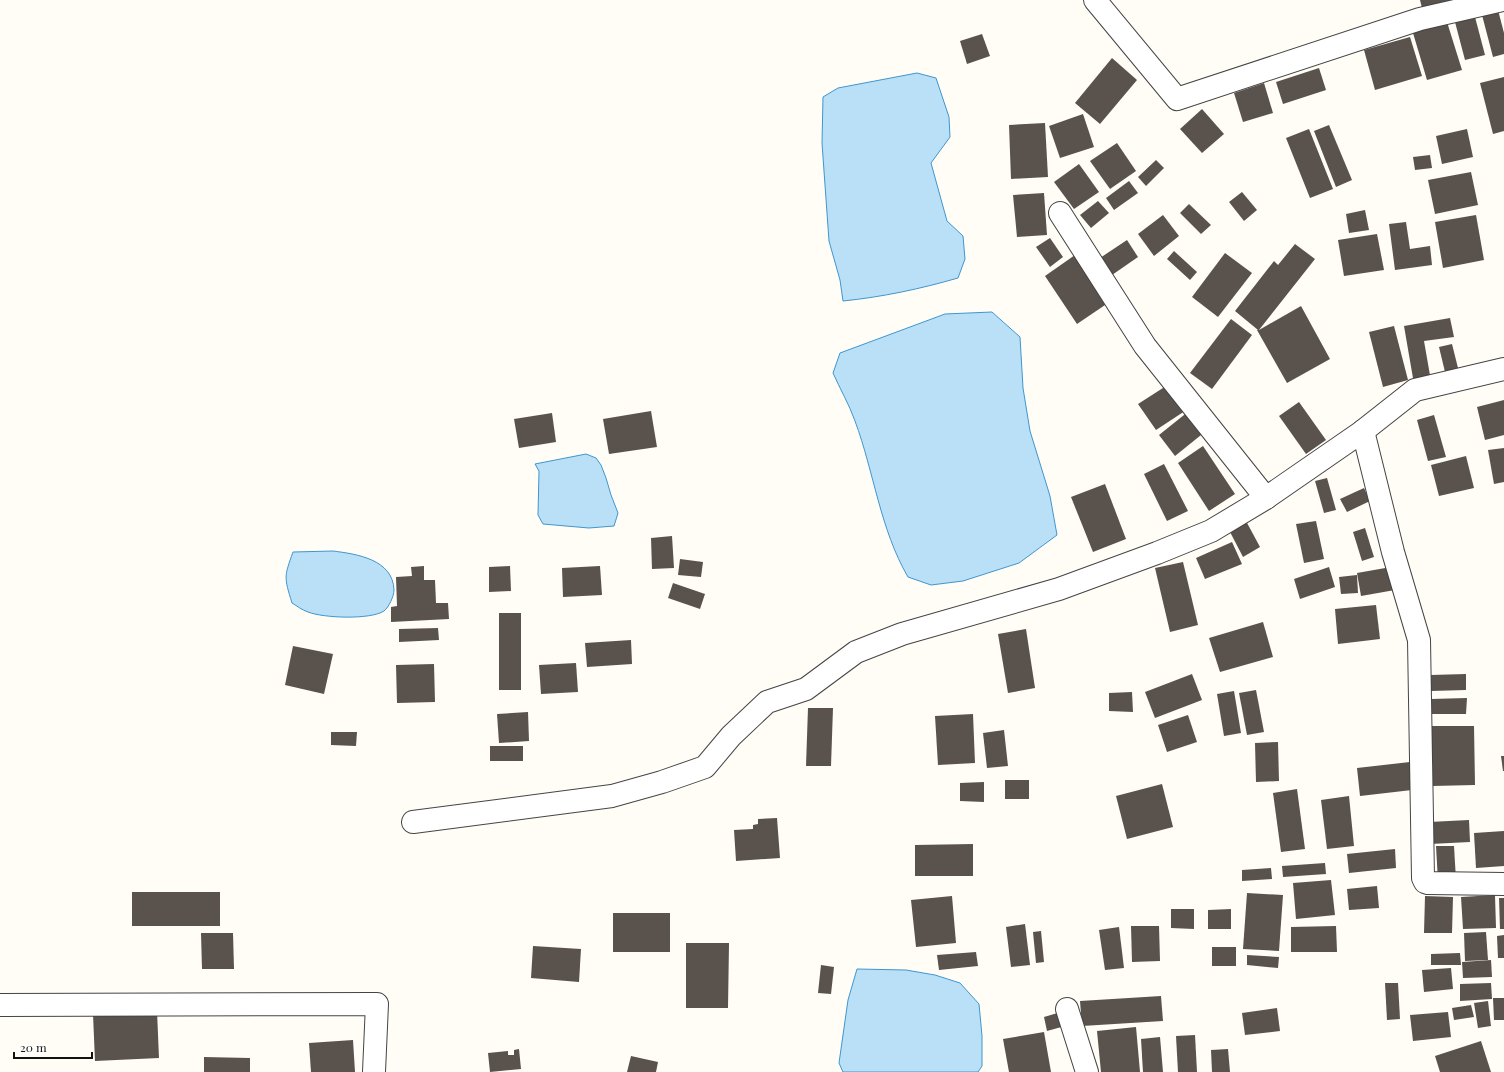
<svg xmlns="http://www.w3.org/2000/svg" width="1504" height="1072" viewBox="0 0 1504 1072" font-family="'Playfair Display',serif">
  <rect width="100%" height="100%" fill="#fffdf5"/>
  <g fill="#b9e0f7" stroke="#3f96cf">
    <path d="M 917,73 L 936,78 L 949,117 L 950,137 L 931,163 L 947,221 L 963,236 L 965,259 L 958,278 C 920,289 882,297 843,301 L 840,280 L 829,241 L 822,143 L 823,97 L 838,88 Z"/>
    <path d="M 992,312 L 1020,337 L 1023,388 L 1030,431 L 1050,496 L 1057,535 L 1019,563 L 963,581 L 931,585 L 908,577 C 880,529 874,472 855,421 C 849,404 840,389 833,373 L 840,353 L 945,314 Z"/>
    <path d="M 586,454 L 596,458 L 601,465 L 606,478 L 611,495 L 618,513 L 614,526 L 589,528 L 543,524 L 538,515 L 539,471 L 535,464 Z"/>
    <path d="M 333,551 C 356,554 393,559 394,590 C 394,596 389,607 384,611 C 370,620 323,618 308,612 C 302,610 297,606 292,603 C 284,577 284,577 293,552 Z"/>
    <path d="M 857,969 L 906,970 L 935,975 L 960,983 L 979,1004 L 982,1036 L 982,1066 L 978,1072 L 843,1072 L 839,1063 L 848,1000 Z"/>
  </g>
  <g fill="#5a524d">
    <path d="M 1420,0 L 1452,0 L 1422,8 Z"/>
    <path d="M 1498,10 L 1504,33 L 1504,54 L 1493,57 L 1482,15 Z"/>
    <path d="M 1475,17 L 1485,55 L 1465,60 L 1455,22 Z"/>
    <path d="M 1447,22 L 1462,70 L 1427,80 L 1413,33 Z"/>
    <path d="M 982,34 L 990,56 L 967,64 L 960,41 Z"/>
    <path d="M 1410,37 L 1422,76 L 1375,90 L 1364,50 Z"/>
    <path d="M 1112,58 L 1137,80 L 1100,124 L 1075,103 Z"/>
    <path d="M 1319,68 L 1326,90 L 1283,104 L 1276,82 Z"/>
    <path d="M 1504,77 L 1504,131 L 1493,134 L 1480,83 Z"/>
    <path d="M 1264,83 L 1273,113 L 1243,122 L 1234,93 Z"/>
    <path d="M 1202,109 L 1224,134 L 1202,153 L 1180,129 Z"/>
    <path d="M 1083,114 L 1094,147 L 1060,158 L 1049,126 Z"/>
    <path d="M 1045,123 L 1048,177 L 1011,179 L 1009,125 Z"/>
    <path d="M 1329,125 L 1352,180 L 1336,187 L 1314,131 Z"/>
    <path d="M 1309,129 L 1333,189 L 1310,198 L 1286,138 Z"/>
    <path d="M 1467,129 L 1473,157 L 1442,164 L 1436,136 Z"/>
    <path d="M 1117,143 L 1136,171 L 1110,189 L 1090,161 Z"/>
    <path d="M 1430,155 L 1432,168 L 1415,170 L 1413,157 Z"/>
    <path d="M 1156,160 L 1164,168 L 1146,186 L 1138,177 Z"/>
    <path d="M 1079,164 L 1099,192 L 1074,209 L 1054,182 Z"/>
    <path d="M 1471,172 L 1478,205 L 1435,214 L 1428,180 Z"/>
    <path d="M 1129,181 L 1138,193 L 1114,210 L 1106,198 Z"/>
    <path d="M 1242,192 L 1257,210 L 1244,221 L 1229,202 Z"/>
    <path d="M 1044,193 L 1047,235 L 1017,237 L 1013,195 Z"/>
    <path d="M 1098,201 L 1109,213 L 1091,228 L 1080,215 Z"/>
    <path d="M 1189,204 L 1211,225 L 1201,234 L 1180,213 Z"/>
    <path d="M 1365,210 L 1369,230 L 1349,233 L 1346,214 Z"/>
    <path d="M 1163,215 L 1179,236 L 1154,256 L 1138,234 Z"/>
    <path d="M 1476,215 L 1484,260 L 1443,268 L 1435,222 Z"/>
    <path d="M 1406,222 L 1410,249 L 1430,246 L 1432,265 L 1395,270 L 1389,224 Z"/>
    <path d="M 1377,234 L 1384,270 L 1344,276 L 1338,240 Z"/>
    <path d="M 1050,238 L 1063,257 L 1050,267 L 1036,247 Z"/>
    <path d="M 1127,240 L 1138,257 L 1112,275 L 1100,258 Z"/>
    <path d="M 1295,244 L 1315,259 L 1259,330 L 1301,306 L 1330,359 L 1287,383 L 1257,330 L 1258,330 L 1235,311 L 1274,261 L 1278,265 Z"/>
    <path d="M 1174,251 L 1197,272 L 1190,280 L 1167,259 Z"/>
    <path d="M 1225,253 L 1252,273 L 1218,317 L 1192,297 Z"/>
    <path d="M 1075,255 L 1108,303 L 1077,324 L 1045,276 Z"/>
    <path d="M 1450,318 L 1454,337 L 1424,341 L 1431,381 L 1414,384 L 1404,326 Z"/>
    <path d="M 1231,319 L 1252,335 L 1212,389 L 1190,373 Z"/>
    <path d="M 1394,326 L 1408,380 L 1383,387 L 1369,332 Z"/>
    <path d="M 1452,344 L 1458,368 L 1445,372 L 1439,347 Z"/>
    <path d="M 1177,379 L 1194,405 L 1156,430 L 1138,404 Z"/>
    <path d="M 1504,400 L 1504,435 L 1485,440 L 1477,407 Z"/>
    <path d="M 1299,402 L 1326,440 L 1306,454 L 1279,416 Z"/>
    <path d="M 651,411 L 657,447 L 609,454 L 603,419 Z"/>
    <path d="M 1189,411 L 1206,431 L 1175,456 L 1159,435 Z"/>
    <path d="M 552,413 L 556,442 L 519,448 L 514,419 Z"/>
    <path d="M 1434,415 L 1446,457 L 1428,461 L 1417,420 Z"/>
    <path d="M 1203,446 L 1235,494 L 1209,511 L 1178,463 Z"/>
    <path d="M 1504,448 L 1504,482 L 1494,484 L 1488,450 Z"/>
    <path d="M 1466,456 L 1474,488 L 1439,496 L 1431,465 Z"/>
    <path d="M 1164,464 L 1188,511 L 1167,521 L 1144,474 Z"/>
    <path d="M 1327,478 L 1336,510 L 1324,513 L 1315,481 Z"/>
    <path d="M 1105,484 L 1126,539 L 1093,552 L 1071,497 Z"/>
    <path d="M 1364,488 L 1370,501 L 1347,512 L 1340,499 Z"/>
    <path d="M 1246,521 L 1260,547 L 1243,557 L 1229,530 Z"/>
    <path d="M 1316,521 L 1324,559 L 1304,563 L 1296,524 Z"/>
    <path d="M 1365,528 L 1374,557 L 1362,561 L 1353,532 Z"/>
    <path d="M 672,536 L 674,568 L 652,569 L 651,538 Z"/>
    <path d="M 1232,542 L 1242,564 L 1205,579 L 1196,558 Z"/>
    <path d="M 680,559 L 703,562 L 701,577 L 678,575 Z"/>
    <path d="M 1183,562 L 1198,625 L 1170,632 L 1155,568 Z"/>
    <path d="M 424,566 L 424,580 L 435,580 L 436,603 L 448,603 L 449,619 L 391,622 L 391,607 L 397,606 L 396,577 L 412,576 L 411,567 Z"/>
    <path d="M 510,566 L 511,591 L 489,592 L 489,567 Z"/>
    <path d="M 600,566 L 602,595 L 563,597 L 562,568 Z"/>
    <path d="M 1329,567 L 1335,587 L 1300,599 L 1294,579 Z"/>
    <path d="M 1391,567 L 1395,590 L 1361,596 L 1357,573 Z"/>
    <path d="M 1357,575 L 1358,593 L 1341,594 L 1339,577 Z"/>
    <path d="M 673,583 L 705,594 L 700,609 L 668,598 Z"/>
    <path d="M 1376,605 L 1380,639 L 1338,644 L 1335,609 Z"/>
    <rect x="499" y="613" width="22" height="77"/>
    <path d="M 1263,622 L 1273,657 L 1220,672 L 1209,638 Z"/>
    <path d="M 438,628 L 439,640 L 399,642 L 399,629 Z"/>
    <path d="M 1026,629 L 1035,688 L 1008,693 L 998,634 Z"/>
    <path d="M 631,640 L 632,664 L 587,667 L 585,643 Z"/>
    <path d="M 293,646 L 333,654 L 324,694 L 285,685 Z"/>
    <path d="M 576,663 L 578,692 L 541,694 L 539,665 Z"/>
    <path d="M 434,664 L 435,702 L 397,703 L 396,665 Z"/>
    <path d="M 1192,674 L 1202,700 L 1155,718 L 1145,692 Z"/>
    <path d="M 1466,674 L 1466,690 L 1431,691 L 1430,675 Z"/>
    <path d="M 1256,690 L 1264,732 L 1247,735 L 1239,693 Z"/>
    <path d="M 1234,691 L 1241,733 L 1224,736 L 1217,694 Z"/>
    <path d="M 1132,692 L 1133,712 L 1109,711 L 1109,693 Z"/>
    <path d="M 1467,698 L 1466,714 L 1431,714 L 1431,699 Z"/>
    <path d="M 808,708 L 833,708 L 831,766 L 806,766 Z"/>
    <path d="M 528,712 L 529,741 L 499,743 L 497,714 Z"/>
    <path d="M 973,714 L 975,763 L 938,765 L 935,716 Z"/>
    <path d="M 1188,715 L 1197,742 L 1167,752 L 1158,725 Z"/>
    <path d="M 1431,726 L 1474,726 L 1475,785 L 1432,786 Z"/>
    <path d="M 1004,730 L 1008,766 L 987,768 L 983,733 Z"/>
    <path d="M 331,732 L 357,732 L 356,746 L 331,745 Z"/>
    <path d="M 1278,742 L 1279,781 L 1256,782 L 1255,743 Z"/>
    <rect x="490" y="746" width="33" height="15"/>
    <path d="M 1501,756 L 1504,756 L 1504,771 L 1503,771 Z"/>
    <path d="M 1410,762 L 1412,790 L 1360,796 L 1357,768 Z"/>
    <rect x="1005" y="780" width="24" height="19"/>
    <path d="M 984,782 L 984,802 L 960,801 L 960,783 Z"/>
    <path d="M 1162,784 L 1173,827 L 1127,839 L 1116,796 Z"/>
    <path d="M 1297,789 L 1305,849 L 1281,852 L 1273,793 Z"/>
    <path d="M 1349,796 L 1354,846 L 1327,849 L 1321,800 Z"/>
    <path d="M 777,818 L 780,858 L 736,861 L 734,830 L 753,829 L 753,825 L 758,824 L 758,819 Z"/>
    <path d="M 1469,820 L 1470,842 L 1430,844 L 1429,822 Z"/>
    <path d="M 1504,831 L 1504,866 L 1476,868 L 1474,833 Z"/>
    <path d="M 973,844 L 973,876 L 915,876 L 915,845 Z"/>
    <path d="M 1436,846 L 1454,846 L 1456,880 L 1438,881 Z"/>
    <path d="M 1395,849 L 1396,868 L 1349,873 L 1347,854 Z"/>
    <path d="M 1325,863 L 1326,874 L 1283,877 L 1282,866 Z"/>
    <path d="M 1271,868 L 1272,879 L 1242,881 L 1242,870 Z"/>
    <path d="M 1331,880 L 1335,915 L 1296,919 L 1293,883 Z"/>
    <path d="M 1377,886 L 1379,908 L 1349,910 L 1347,889 Z"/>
    <rect x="132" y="892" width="88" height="34"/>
    <path d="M 1247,893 L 1283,895 L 1279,951 L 1243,949 Z"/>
    <path d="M 1495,895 L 1496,928 L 1463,929 L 1461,897 Z"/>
    <path d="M 952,896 L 956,943 L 916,947 L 911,900 Z"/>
    <path d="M 1425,896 L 1453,897 L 1452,933 L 1424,933 Z"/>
    <path d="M 1499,898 L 1504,898 L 1504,929 L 1500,929 Z"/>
    <path d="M 1171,909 L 1194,909 L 1194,929 L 1171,928 Z"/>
    <path d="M 1231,909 L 1231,929 L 1208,929 L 1208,910 Z"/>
    <rect x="613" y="913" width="57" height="39"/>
    <path d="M 1025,924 L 1030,965 L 1011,967 L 1006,927 Z"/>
    <path d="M 1131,926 L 1159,926 L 1160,961 L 1132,962 Z"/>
    <path d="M 1336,926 L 1337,952 L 1291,952 L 1291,927 Z"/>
    <path d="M 1119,927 L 1124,968 L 1105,970 L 1099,930 Z"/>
    <path d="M 1041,931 L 1044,962 L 1036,963 L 1033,932 Z"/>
    <path d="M 1486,932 L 1488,960 L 1465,961 L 1464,933 Z"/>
    <path d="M 201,933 L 233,933 L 234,969 L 202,969 Z"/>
    <path d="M 1504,935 L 1504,958 L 1498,958 L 1497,936 Z"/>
    <path d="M 686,943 L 729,943 L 728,1008 L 686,1008 Z"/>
    <path d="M 533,946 L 581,949 L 579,982 L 531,978 Z"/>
    <rect x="1212" y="947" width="24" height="19"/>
    <path d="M 976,952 L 978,966 L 939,970 L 937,955 Z"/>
    <path d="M 1460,953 L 1461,965 L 1431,965 L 1431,954 Z"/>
    <path d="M 1247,955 L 1279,957 L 1278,968 L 1247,965 Z"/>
    <path d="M 1491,960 L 1492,977 L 1463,978 L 1462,962 Z"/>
    <path d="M 821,965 L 834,967 L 831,994 L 818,993 Z"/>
    <path d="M 1451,968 L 1453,989 L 1424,992 L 1422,970 Z"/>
    <path d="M 1385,983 L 1398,983 L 1400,1019 L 1387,1020 Z"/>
    <path d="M 1491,983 L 1492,999 L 1460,1001 L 1460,984 Z"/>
    <path d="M 1161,996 L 1163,1021 L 1082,1026 L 1080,1001 Z"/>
    <path d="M 1493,998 L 1504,998 L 1504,1020 L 1494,1020 Z"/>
    <path d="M 1488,1001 L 1491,1026 L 1478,1028 L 1474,1003 Z"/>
    <path d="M 1471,1005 L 1474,1017 L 1454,1020 L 1452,1008 Z"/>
    <path d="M 1277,1008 L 1280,1031 L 1245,1035 L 1242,1013 Z"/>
    <path d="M 157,1011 L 159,1058 L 95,1061 L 93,1014 Z"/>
    <path d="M 1061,1012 L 1065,1026 L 1047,1031 L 1044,1017 Z"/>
    <path d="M 1448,1012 L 1451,1037 L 1413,1041 L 1410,1015 Z"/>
    <path d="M 1136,1027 L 1140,1072 L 1101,1072 L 1097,1031 Z"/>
    <path d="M 1044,1032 L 1051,1072 L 1009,1072 L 1003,1039 Z"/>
    <path d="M 1195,1035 L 1197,1072 L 1178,1072 L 1176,1036 Z"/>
    <path d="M 1160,1037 L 1163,1072 L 1143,1072 L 1141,1039 Z"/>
    <path d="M 353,1040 L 355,1072 L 311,1072 L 309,1043 Z"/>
    <path d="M 1481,1041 L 1491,1072 L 1440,1072 L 1435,1056 Z"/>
    <path d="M 519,1049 L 521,1069 L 490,1072 L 488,1053 L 508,1051 L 508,1055 L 514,1055 L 514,1050 Z"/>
    <path d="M 1228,1049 L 1230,1072 L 1212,1072 L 1211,1050 Z"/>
    <path d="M 631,1056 L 658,1062 L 656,1072 L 627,1072 Z"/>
    <path d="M 204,1057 L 250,1058 L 250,1072 L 204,1072 Z"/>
  </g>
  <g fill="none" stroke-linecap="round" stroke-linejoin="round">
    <defs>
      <g id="street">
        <path d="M 1095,0 L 1177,99 L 1420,19 L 1503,0"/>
        <path d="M 1060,213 L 1145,346 L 1266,498 L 1363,431 L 1415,390 L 1504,369"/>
        <path d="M 1363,431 L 1393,552 L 1419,640 L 1423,878 L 1425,882 L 1428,883 L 1504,884"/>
        <path d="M 413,822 L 612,796 L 662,782 L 705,767 L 731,736 L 767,702 L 806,689 L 856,652 L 902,634 L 1059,589 L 1157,553 L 1211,531 L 1266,498"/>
        <path d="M 0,1005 L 377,1004 L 374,1072"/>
        <path d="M 1067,1009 L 1087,1072"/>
      </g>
    </defs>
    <use href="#street" stroke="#444" stroke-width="24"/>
    <use href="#street" stroke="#fff" stroke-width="22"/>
  </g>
  <path d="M14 1052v6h78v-6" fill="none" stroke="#111111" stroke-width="2"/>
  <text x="20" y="1052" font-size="12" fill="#111111" stroke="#ffffff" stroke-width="3" paint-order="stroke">20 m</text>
</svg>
